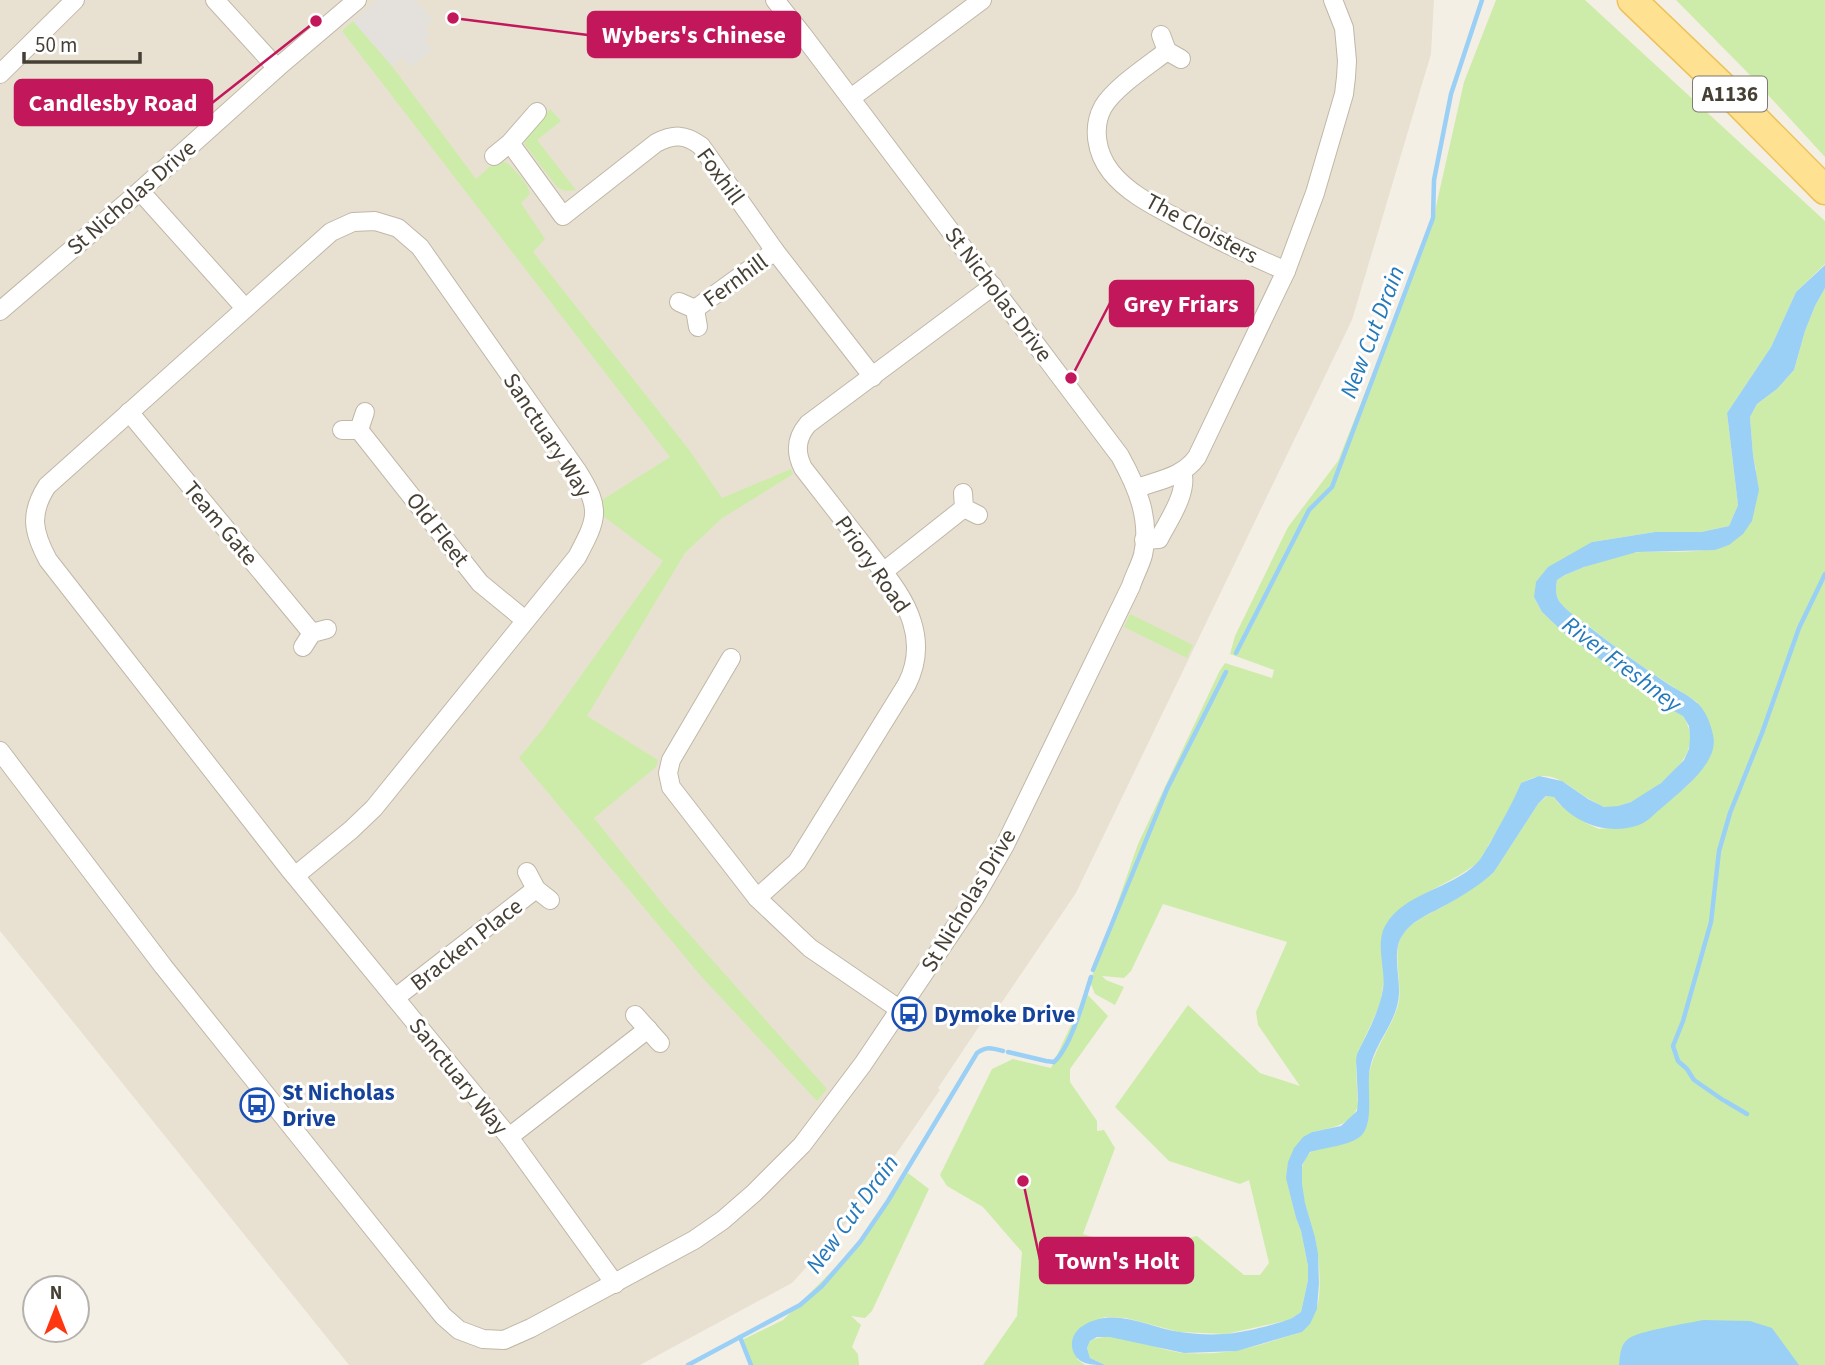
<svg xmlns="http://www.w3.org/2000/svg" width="1825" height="1365" viewBox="0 0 1825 1365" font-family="'Source Sans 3',sans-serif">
  <rect width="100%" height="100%" fill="#f4efe4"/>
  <path fill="#e8e1d2" d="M 0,0 L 1434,0 L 1431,54 L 1352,320 L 1076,893 L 994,1014 L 980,1025 L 938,1088 L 940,1090 L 894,1157 L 890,1155 L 850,1219 L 792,1283 L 640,1365 L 349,1365 L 0,931 Z"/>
  <g fill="#cdeca9">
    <path d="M 1496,0 L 1585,0 L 1825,221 L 1825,264 L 1796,292 L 1771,347 L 1727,413 L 1738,505 L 1729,526 L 1701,532 L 1655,532 L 1592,542 L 1534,597 L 1542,612 L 1563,632 L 1683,716 C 1689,726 1692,735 1689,747 C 1684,771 1630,812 1605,807 C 1604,807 1595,803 1595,802 C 1576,794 1559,771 1536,777 C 1531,778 1526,781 1521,783 L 1513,803 L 1478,863 L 1458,876 L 1415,899 L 1398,911 L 1381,939 L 1384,980 L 1380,1005 L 1357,1054 L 1356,1068 L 1358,1106 C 1351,1126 1331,1128 1312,1132 L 1292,1200 L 1296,1218 L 1301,1231 L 1308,1266 L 1308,1280 L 1301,1312 L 1289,1320 L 1226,1334 L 1179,1332 L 1126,1318 L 1105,1317 L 1082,1327 L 1077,1359 L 1085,1365 L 983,1365 L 1017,1316 L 1022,1252 L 983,1207 L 947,1186 L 940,1175 L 992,1069 L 1013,1059 L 1051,1068 L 1086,993 L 1108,1016 L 1070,1069 L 1070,1082 L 1097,1121 L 1097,1131 L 1104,1130 L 1115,1148 L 1083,1234 L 1131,1250 L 1197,1236 L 1244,1275 L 1260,1275 L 1269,1263 L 1249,1180 L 1240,1184 L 1169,1161 L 1115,1107 L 1188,1005 L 1260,1073 L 1300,1086 L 1258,1025 L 1256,1012 L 1287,942 L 1163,904 L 1131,971 L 1124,978 L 1102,976 L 1106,980 L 1124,987 L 1115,1005 L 1095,994 L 1090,982 L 1138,844 L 1219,672 L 1225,663 L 1272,678 L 1274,670 L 1230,654 L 1235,636 L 1288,527 L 1338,461 L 1432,224 L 1464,82 Z"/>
    <path d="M 1676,0 L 1825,0 L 1825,157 L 1746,71 Z"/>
    <path d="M 353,21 L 392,66 L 476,179 C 495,164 498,150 518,174 C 523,180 528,185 530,194 L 521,203 L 545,239 L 533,252 L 690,451 L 722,498 L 791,469 L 793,474 L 721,519 L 685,553 L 587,716 L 658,760 L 656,767 L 594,818 L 666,908 L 827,1089 L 817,1101 L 701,976 L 519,758 L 542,730 L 663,561 L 603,516 L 602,500 L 670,457 L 342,31 Z"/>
    <path d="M 550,109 L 561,121 L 537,140 L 576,190 L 565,191 L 557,187 L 525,145 L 524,137 L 527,132 Z"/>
    <path d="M 1825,288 L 1825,1365 L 1105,1365 L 1090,1358 L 1087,1348 L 1090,1341 C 1115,1327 1157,1351 1185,1353 C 1200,1354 1225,1353 1239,1350 C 1261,1345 1282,1338 1302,1332 C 1307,1325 1314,1316 1317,1308 C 1322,1291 1319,1255 1315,1238 C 1310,1216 1290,1174 1309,1154 C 1312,1150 1319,1150 1323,1148 C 1338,1141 1353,1133 1367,1125 C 1369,1107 1366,1082 1371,1066 C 1377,1044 1395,1022 1399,1001 C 1402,981 1391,948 1404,932 C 1414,921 1427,915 1440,908 C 1458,898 1478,886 1494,872 L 1538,804 L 1547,796 L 1554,797 L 1559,804 L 1586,823 L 1599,829 L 1641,824 L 1688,785 L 1706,764 L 1697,702 C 1660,679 1623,654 1589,626 C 1579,619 1566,611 1559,601 C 1555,594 1556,587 1557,580 C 1573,569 1621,553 1641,552 C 1670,551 1700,554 1729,545 L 1756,470 L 1753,455 L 1750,417 L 1757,404 L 1777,389 L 1794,370 L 1805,331 L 1815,306 Z"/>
    <path d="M 1130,614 L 1193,645 L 1187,658 L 1124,627 Z"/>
    <path d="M 908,1173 L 929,1189 L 872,1311 L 865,1318 L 851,1316 L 861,1325 L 852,1347 L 858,1354 L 859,1365 L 752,1365 L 742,1340 L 783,1320 L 865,1238 Z"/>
  </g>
  <path fill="#e4e1dd" d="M 378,0 L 415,0 L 433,20 L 425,27 L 430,33 L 424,39 L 432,49 L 411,67 L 402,57 L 392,66 L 353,21 Z"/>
  <g fill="#9bd0f6">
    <path d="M 1825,265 L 1825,288 L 1815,306 L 1805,331 L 1794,370 L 1777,389 L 1757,404 L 1750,417 L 1753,455 L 1759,490 L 1752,521 L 1743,534 L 1729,545 L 1715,550 L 1637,552 L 1584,567 L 1565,575 L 1557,580 C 1556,587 1555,594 1559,601 C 1565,610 1578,618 1587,625 C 1612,645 1638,664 1665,682 C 1675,689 1687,694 1696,702 C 1705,709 1711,724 1713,735 C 1720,762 1682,790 1664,806 C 1656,812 1648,822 1639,825 C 1607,836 1573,823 1554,797 L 1546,796 L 1538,804 L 1494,872 C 1479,886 1459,898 1440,908 C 1427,915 1410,922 1402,936 C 1392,951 1400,976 1399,994 C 1398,1021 1375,1042 1370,1068 C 1366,1087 1375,1122 1361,1136 C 1351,1145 1324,1148 1310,1152 L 1302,1165 L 1302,1184 L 1305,1203 L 1315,1237 L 1318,1253 L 1319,1283 L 1317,1309 L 1310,1324 L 1302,1332 L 1237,1351 L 1184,1353 L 1110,1337 L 1097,1337 L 1090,1341 L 1087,1348 L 1090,1358 L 1105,1365 C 1092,1365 1078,1365 1073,1351 C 1070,1343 1073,1333 1081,1327 C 1112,1305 1147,1327 1180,1332 C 1194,1334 1210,1335 1223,1334 C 1237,1334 1274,1325 1287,1320 C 1292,1319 1296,1315 1301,1312 L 1308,1280 L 1308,1266 L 1301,1231 L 1296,1218 L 1286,1178 L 1288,1162 L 1294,1148 L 1303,1137 L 1312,1132 L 1341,1126 L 1357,1111 L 1358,1101 L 1356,1060 L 1357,1054 C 1367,1033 1379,1013 1383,989 C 1386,970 1375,944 1385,926 C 1404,892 1452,889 1477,863 C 1482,858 1485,850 1489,845 C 1500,824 1512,805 1521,783 L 1539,776 L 1562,781 L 1588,799 L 1604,807 L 1618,806 L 1631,802 L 1661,783 L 1684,760 L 1689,749 L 1690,737 L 1689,726 L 1683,716 L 1661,704 L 1563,632 L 1542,612 L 1534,597 L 1536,582 L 1548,567 L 1592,542 L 1655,532 L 1701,532 L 1729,526 L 1738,505 L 1727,413 L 1771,347 L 1796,292 Z"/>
    <path d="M 1704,1320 L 1750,1321 L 1772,1328 L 1799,1365 L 1619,1365 C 1620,1356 1620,1345 1628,1339 C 1637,1331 1689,1323 1704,1320 Z"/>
  </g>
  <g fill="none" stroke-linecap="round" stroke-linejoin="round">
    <g stroke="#9bd0f6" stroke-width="4.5">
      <path d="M 1236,653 L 1309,510 L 1332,487 L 1433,218 L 1434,180 L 1451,94 L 1482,0"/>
      <path d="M 1093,970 L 1167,789 L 1226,672"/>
      <path d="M 1008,1052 L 1046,1061 L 1054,1062 C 1071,1047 1084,999 1091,977"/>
      <path d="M 1723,1100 L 1694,1080 L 1687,1069 L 1678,1061 L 1673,1046 L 1683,1021 L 1711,922 L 1719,851 L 1730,813 L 1762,733 L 1799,628 L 1825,574"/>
      <path d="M 1725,1101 L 1747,1114"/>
      <path d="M 740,1337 L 751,1365"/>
      <path d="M 688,1365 L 800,1305 L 822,1286 L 860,1242 L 888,1201 L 977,1053 C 986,1046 992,1048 1003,1051"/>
    </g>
    <defs>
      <g id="street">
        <path d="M 215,0 L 277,68"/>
        <path d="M 1161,35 L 1167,51 L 1181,59"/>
        <path d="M 1167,51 C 1149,65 1115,87 1103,107 C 1092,127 1096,153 1111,172 C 1126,191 1150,204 1171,215 C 1208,236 1247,254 1286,271"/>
        <path d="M 0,74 L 75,0"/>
        <path d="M 851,98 L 982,0"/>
        <path d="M 510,143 L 563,216 L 656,143 C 674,134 685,134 701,146 L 775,251 L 873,377"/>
        <path d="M 494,156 L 510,143 L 537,112"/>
        <path d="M 140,191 L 245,308"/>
        <path d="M 679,302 L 695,309 L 698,327"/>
        <path d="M 695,309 L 775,251"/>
        <path d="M 0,311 L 140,191 L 277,68 L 357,0"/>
        <path d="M 129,412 L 312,633"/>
        <path d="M 342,430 L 359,430 L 365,412"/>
        <path d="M 359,430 L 480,583 L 525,620"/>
        <path d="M 1137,488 C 1159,480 1183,477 1197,457 L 1286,271 L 1315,193 L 1344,94 L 1346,77 L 1347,61 L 1344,28 L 1333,0"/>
        <path d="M 963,493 L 964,508 L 978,515"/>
        <path d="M 1144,540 L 1159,539 C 1168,521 1189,492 1182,471"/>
        <path d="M 883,572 L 964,508"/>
        <path d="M 303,647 L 312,633 L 327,629"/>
        <path d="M 731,658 L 671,760 L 668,773 L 671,787 L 757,898 L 810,948 L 899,1009"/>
        <path d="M 0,751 L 163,966 L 443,1316 L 459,1330 L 483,1339 L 504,1340 L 531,1328 L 694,1240 L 723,1220 L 754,1193 L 802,1145 L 863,1064 L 974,899 L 1005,845 L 1131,586 C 1134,576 1140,566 1143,555 C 1151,519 1137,487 1120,456 L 802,34 L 775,0"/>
        <path d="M 527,872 L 536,889 L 550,900"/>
        <path d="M 295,876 L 351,830 L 374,808 L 577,557 C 597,519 602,510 578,472 L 420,247 L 398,228 L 375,221 L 353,222 L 331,232 L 47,486 C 29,514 33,532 48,560 L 290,870 L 295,876 L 509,1137 L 615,1284"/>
        <path d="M 757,898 L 797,862 L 907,684 C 917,664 919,644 912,622 C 904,595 882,571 866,549 C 845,522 824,495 803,468 C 795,452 796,438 808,424 L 993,286"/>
        <path d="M 395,998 L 536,889"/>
        <path d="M 635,1015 L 660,1043"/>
        <path d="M 509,1137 L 648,1029"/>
      </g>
      <path id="primary" d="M 1632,0 L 1728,92 L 1825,190"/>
    </defs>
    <use href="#street" stroke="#c0b7a6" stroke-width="20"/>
    <use href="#primary" stroke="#edc259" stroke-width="31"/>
    <use href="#street" stroke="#fff" stroke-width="18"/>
    <use href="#primary" stroke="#ffe192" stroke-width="28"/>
  </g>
  <defs>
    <symbol id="bus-ring" viewBox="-11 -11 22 22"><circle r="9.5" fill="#fff" stroke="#1a4fb4" stroke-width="1.5"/><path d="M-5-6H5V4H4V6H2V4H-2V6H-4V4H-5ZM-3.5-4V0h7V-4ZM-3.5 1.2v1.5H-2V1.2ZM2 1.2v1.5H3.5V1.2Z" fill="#1a4fb4"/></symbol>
  </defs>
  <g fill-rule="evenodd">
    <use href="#bus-ring" x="890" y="995" width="38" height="38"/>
    <use href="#bus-ring" x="238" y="1086" width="38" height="38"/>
  </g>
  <g text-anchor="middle" stroke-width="6" stroke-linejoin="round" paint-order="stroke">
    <rect fill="#fff" stroke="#7e7971" stroke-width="2" x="1693" y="76.5" width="74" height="35" rx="5"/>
    <g font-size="21" font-weight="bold" fill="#463f34">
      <text x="1730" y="101">A1136</text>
    </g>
    <g font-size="23" fill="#463f34" stroke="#fff">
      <text transform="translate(721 176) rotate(54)" y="8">Foxhill</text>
      <text transform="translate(131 197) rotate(-41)" y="8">St Nicholas Drive</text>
      <text transform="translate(1202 228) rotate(28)" y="8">The Cloisters</text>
      <text transform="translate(735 280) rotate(-36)" y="8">Fernhill</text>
      <text transform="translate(999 294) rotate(53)" y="8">St Nicholas Drive</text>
      <text transform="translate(548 435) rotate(57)" y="8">Sanctuary Way</text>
      <text transform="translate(221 523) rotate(50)" y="8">Team Gate</text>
      <text transform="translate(438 529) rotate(52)" y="8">Old Fleet</text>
      <text transform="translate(873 564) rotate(55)" y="8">Priory Road</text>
      <text transform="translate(968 900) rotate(-59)" y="8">St Nicholas Drive</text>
      <text transform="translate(466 944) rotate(-38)" y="8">Bracken Place</text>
      <text transform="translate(459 1076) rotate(51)" y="8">Sanctuary Way</text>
    </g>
    <g font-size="23" font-weight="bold" fill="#164399" stroke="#fff" text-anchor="start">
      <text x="934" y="1022">Dymoke Drive</text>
      <text x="282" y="1100">St Nicholas<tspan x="282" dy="26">Drive</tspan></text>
    </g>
    <g font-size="24" font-style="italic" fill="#2479bb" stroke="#fff">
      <text transform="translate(1372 332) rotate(-69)" y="8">New Cut Drain</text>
      <text transform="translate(1622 664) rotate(37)" y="8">River Freshney</text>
      <text transform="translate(852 1214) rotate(-54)" y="8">New Cut Drain</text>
    </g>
  </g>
  <path fill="none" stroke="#c2185b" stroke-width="2.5" d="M453 18L588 35M316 21L212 103M1071 378L1110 303M1023 1181L1040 1260"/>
  <g fill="#c2185b" stroke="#fff" stroke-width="2.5">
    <circle cx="453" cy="18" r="7"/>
    <circle cx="316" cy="21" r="7"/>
    <circle cx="1071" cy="378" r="7"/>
    <circle cx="1023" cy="1181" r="7"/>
  </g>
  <g fill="#c2185b" stroke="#c2185b" stroke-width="2.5">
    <rect x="588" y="12" width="212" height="45" rx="7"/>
    <rect x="15" y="80" width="197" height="45" rx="7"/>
    <rect x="1110" y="281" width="143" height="45" rx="7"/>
    <rect x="1040" y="1238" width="153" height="45" rx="7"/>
  </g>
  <g font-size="24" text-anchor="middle" font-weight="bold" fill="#fff">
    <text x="694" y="43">Wybers's Chinese</text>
    <text x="113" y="111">Candlesby Road</text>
    <text x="1181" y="312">Grey Friars</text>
    <text x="1117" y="1269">Town's Holt</text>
  </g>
  <g transform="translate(56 1309)"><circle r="33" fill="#ffffff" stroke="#b5b2ae" stroke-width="2"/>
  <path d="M0-5L12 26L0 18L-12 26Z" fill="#ff3710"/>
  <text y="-10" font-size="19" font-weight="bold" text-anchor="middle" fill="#463f34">N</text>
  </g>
  <path d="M24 52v10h116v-10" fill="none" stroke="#463f34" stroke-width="3.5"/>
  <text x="35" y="52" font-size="21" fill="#463f34" stroke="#ffffff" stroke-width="5" paint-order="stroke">50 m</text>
</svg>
